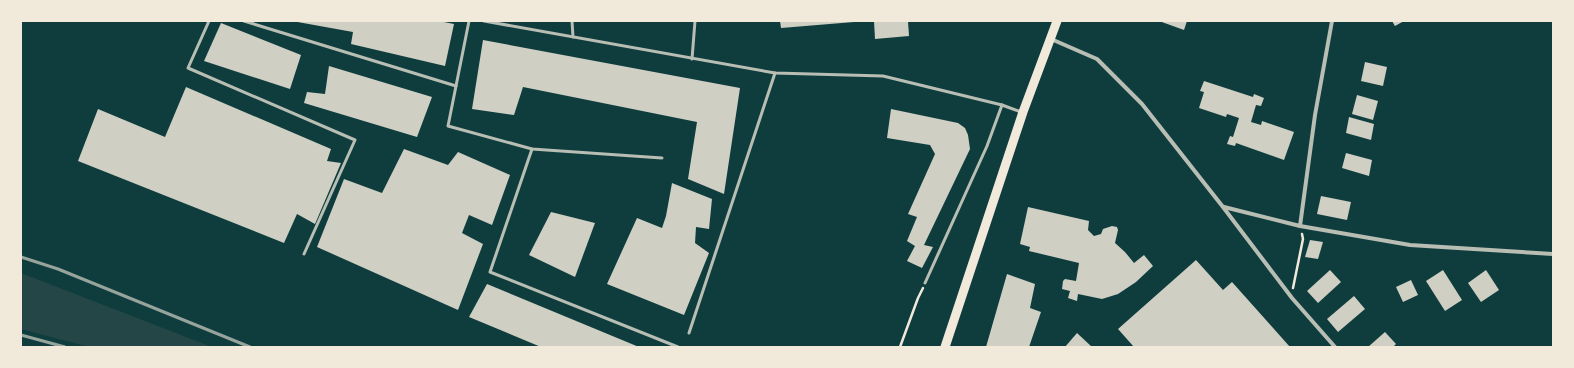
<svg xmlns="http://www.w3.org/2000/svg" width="1574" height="368" viewBox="0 0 1574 368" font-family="'Roboto Condensed',sans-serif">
  <rect width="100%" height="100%" fill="#0f3d3e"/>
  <path fill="#244646" d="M 21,273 L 34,278 L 212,347 L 89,347 L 21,329 Z"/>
  <g fill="#cfcfc3">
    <path d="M 292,21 L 439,21 L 454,24 L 445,66 L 351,44 L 353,32 Z"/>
    <path d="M 780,21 L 854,21 L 854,22 L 781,28 Z"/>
    <path d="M 874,21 L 908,21 L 909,36 L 875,39 Z"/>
    <path d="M 1159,21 L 1187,21 L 1184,30 Z"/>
    <path d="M 1392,21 L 1404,21 L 1395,26 Z"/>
    <path d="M 221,23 L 301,55 L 290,89 L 204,61 Z"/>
    <path d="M 483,40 L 740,88 L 724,194 L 688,179 L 697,122 L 523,87 L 514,115 L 472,109 Z"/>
    <path d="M 1365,62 L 1387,67 L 1383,86 L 1361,81 Z"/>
    <path d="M 329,66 L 432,97 L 417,137 L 304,103 L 307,92 L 325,94 Z"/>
    <path d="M 1204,81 L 1253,97 L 1254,94 L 1264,98 L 1261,106 L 1256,105 L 1251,122 L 1261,125 L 1262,121 L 1294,132 L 1284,160 L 1236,143 L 1235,146 L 1227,144 L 1230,136 L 1233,137 L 1239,118 L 1227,114 L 1226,117 L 1199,108 L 1204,92 L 1200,91 Z"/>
    <path d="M 186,87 L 331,149 L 327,161 L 341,163 L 315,224 L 297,214 L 284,243 L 78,161 L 98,109 L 165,137 Z"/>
    <path d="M 1357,95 L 1378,101 L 1373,120 L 1352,114 Z"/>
    <path d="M 891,109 L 958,123 L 965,128 L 968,135 L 970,149 L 924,245 L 933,247 L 922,268 L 907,261 L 915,246 L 907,241 L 917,217 L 908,214 L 935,154 L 930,145 L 887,138 Z"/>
    <path d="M 1349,117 L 1374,124 L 1371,140 L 1346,133 Z"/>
    <path d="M 404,149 L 448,165 L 458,152 L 510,175 L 492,225 L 469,215 L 462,233 L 483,244 L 458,310 L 317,247 L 344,179 L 382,193 Z"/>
    <path d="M 1346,153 L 1372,160 L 1369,176 L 1342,168 Z"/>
    <path d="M 672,183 L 712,199 L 709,229 L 696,227 L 695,243 L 709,253 L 684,315 L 607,284 L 637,218 L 662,228 L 666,216 Z"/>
    <path d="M 1321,196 L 1351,202 L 1347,220 L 1317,214 Z"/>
    <path d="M 1028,207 L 1089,221 L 1088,230 L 1094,236 L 1101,234 L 1103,229 L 1112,226 L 1117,227 L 1118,230 L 1115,243 L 1125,252 L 1134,263 L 1144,255 L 1153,266 L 1136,282 L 1118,294 L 1102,299 L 1078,294 L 1077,301 L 1068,298 L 1070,291 L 1062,289 L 1063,281 L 1065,279 L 1076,281 L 1079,263 L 1029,251 L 1030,247 L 1020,244 Z"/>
    <path d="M 551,212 L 595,223 L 575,277 L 529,255 Z"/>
    <path d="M 1310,240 L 1323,242 L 1318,259 L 1305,257 Z"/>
    <path d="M 1196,260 L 1223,290 L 1232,282 L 1290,347 L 1134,347 L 1118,329 Z"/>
    <path d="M 1330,270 L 1341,282 L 1318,303 L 1307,291 Z"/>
    <path d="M 1443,270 L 1462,300 L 1445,311 L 1426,281 Z"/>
    <path d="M 1486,270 L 1499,290 L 1481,302 L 1468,283 Z"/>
    <path d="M 1007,274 L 1035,284 L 1030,308 L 1041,312 L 1029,347 L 986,347 Z"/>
    <path d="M 1411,280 L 1418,295 L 1403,302 L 1396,287 Z"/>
    <path d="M 487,284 L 639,347 L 541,347 L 469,317 Z"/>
    <path d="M 1354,296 L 1365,309 L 1338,332 L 1327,319 Z"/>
    <path d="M 1385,332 L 1396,344 L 1393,347 L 1368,347 Z"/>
    <path d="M 1077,333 L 1092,347 L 1065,347 Z"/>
  </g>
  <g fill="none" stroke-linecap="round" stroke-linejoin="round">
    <g stroke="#f1e9da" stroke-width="2.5">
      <path d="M 1293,288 L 1303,239 L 1302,234"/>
      <path d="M 900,347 L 918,298 L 923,288"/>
    </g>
    <g stroke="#b8beb3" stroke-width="3">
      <path d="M 209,21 L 188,68 L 355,140 L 304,254"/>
      <path d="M 244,21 L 456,86"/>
      <path d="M 469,21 L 448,126 L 532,149 L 662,158"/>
      <path d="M 484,21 L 775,73 L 883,76 L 1002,105 L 1021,112"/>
      <path d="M 572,21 L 573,37"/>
      <path d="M 692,59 L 695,21"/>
      <path d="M 532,149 L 490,272 L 678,347"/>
      <path d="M 925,283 L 987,146 L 1002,105"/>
      <path d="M 689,333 L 775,73"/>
    </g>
    <g stroke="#b8beb3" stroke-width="4">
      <path d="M 1051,39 L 1097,59 L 1142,104 L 1223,207 L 1292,298 L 1335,347"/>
      <path d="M 1224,207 L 1300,226 L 1410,245 L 1553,254"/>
      <path d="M 1300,226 L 1315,115 L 1332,21"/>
    </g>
    <path stroke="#f1e9da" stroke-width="9" d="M 945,347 L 1023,112 L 1057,21"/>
    <g stroke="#97a49c" stroke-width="3">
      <path d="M 21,257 L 58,269 L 250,347"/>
      <path d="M 21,335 L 65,347"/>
    </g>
  </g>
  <rect width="1574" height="368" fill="none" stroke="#f1e9da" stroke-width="44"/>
</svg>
